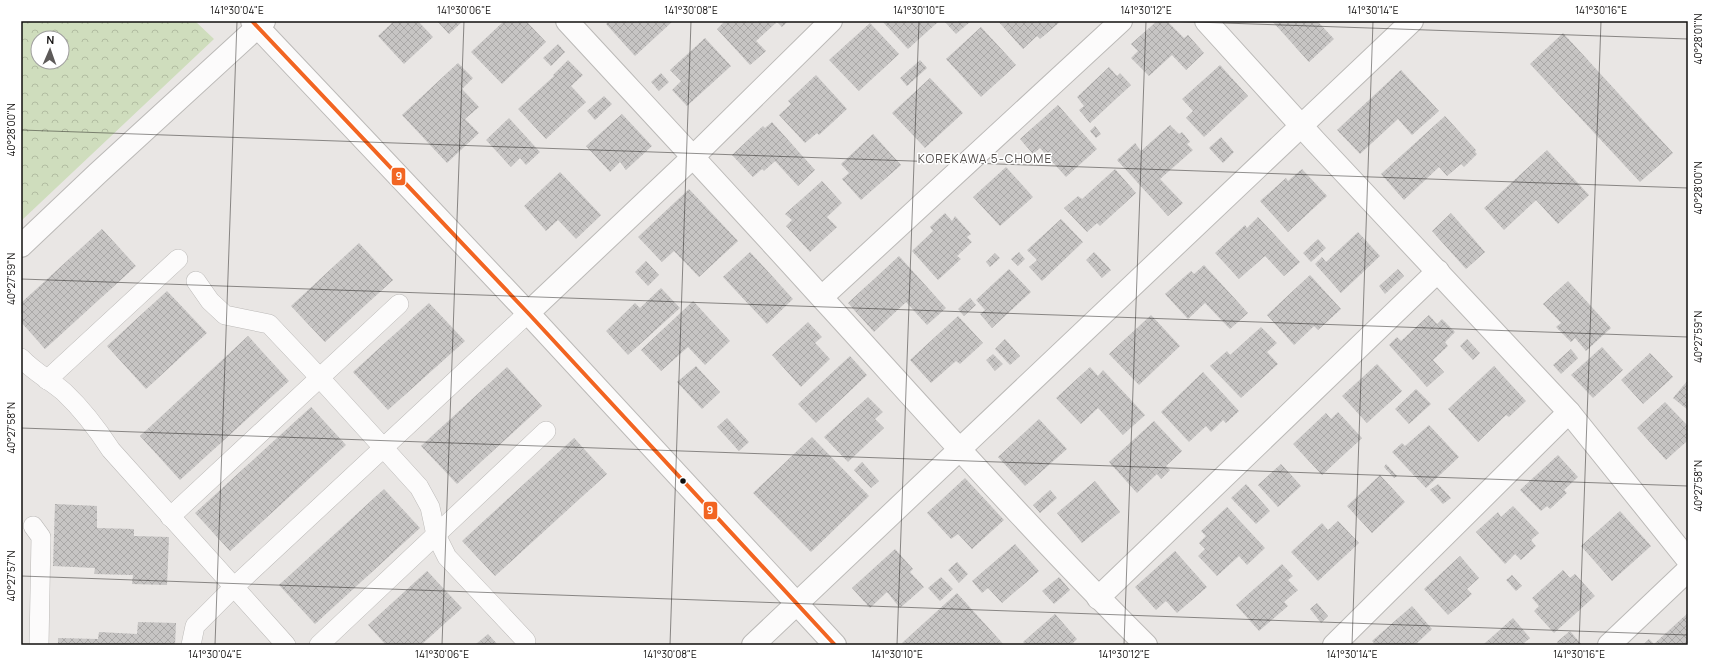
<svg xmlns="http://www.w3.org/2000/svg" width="1709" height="666" viewBox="0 0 1709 666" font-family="Manrope,sans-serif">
  <defs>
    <pattern id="park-crowns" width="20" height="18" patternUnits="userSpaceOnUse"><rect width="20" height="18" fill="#cfddbd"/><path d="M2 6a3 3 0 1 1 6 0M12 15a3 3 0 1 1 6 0" fill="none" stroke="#b1bca1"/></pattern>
    <pattern id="building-cross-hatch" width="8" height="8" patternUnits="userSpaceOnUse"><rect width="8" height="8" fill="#c7c5c4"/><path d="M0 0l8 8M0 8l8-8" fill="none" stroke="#aaa8a7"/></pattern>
  </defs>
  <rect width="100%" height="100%" fill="#e9e6e4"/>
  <path fill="url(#park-crowns)" fill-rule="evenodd" d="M 21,21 L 195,21 L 214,39 L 21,221 ZM 38,38 L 62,38 L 62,62 L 38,62 Z"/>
  <g fill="url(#building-cross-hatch)">
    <path d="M 394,21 L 418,21 L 433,37 L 404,64 L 378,36 Z"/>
    <path d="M 437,21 L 463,21 L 449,34 Z"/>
    <path d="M 504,21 L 526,21 L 546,42 L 502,84 L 471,52 Z"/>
    <path d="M 609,21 L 673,21 L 635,56 L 606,24 Z"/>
    <path d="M 725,21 L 788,21 L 782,27 L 777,22 L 756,41 L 766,51 L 750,65 L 717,29 Z"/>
    <path d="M 882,21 L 939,21 L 908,49 Z"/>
    <path d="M 944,21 L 971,21 L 956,34 Z"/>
    <path d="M 998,21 L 1061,21 L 1040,39 L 1037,36 L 1023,49 Z"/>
    <path d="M 1157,21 L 1167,21 L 1184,38 L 1188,35 L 1204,53 L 1186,70 L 1172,55 L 1149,76 L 1131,58 L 1138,51 L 1131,44 Z"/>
    <path d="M 1272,21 L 1317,21 L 1334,39 L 1309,62 Z"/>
    <path d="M 870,23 L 899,54 L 859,91 L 829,60 Z"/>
    <path d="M 981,27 L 1016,65 L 981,97 L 946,59 Z"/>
    <path d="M 1563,33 L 1673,153 L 1640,182 L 1530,64 Z"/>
    <path d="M 705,38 L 731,66 L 687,106 L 672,90 L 681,81 L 670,70 Z"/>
    <path d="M 558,44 L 565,52 L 551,66 L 543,58 Z"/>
    <path d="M 568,60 L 583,75 L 571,86 L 586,102 L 546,139 L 518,109 L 554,76 L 553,75 Z"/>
    <path d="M 920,60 L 927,68 L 907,86 L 900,78 Z"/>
    <path d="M 458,63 L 473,78 L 462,89 L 479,107 L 465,119 L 479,133 L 447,163 L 402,115 Z"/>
    <path d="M 1220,65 L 1248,96 L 1204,137 L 1186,118 L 1193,111 L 1182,99 Z"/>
    <path d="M 1109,67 L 1117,76 L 1120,73 L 1131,85 L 1090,123 L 1079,110 L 1084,106 L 1077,97 Z"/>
    <path d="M 1401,70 L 1439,111 L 1412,135 L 1398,119 L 1360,154 L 1337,130 Z"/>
    <path d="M 661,73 L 669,82 L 659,91 L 651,82 Z"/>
    <path d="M 816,75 L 847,109 L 819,135 L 817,133 L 805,143 L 779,115 L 791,104 L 788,101 Z"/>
    <path d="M 930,78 L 963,113 L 925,148 L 892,113 Z"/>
    <path d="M 604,96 L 612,104 L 595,120 L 587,111 Z"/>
    <path d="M 1058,105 L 1097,149 L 1066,177 L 1040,148 L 1033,154 L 1020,139 Z"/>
    <path d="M 622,114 L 652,146 L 626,170 L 620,162 L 610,172 L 586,146 Z"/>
    <path d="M 1445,116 L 1476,150 L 1475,152 L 1477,154 L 1464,167 L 1461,164 L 1447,176 L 1439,167 L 1404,200 L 1381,174 Z"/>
    <path d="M 509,118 L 540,152 L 526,165 L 520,158 L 511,167 L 486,140 Z"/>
    <path d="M 772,122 L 815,170 L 798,186 L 775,161 L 764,171 L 762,169 L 753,177 L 732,155 L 763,126 L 765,128 Z"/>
    <path d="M 1170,125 L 1179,134 L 1182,132 L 1190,142 L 1187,144 L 1193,150 L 1160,179 L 1183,203 L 1168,216 L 1117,160 L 1135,143 L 1141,151 Z"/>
    <path d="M 1095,126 L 1101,134 L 1096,138 L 1090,131 Z"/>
    <path d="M 873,134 L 901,165 L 861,200 L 842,179 L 849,173 L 841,164 Z"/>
    <path d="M 1221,137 L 1234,152 L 1223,163 L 1209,148 Z"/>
    <path d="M 1547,150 L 1589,195 L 1558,224 L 1536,200 L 1504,230 L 1484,208 Z"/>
    <path d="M 1006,167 L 1033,197 L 1000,226 L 973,197 Z"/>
    <path d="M 1115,169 L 1136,193 L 1100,226 L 1097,223 L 1087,232 L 1064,208 L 1078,196 L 1082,199 Z"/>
    <path d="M 1302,169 L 1327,196 L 1288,232 L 1260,201 L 1286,178 L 1288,181 Z"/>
    <path d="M 560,172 L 601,215 L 576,239 L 558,220 L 546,231 L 524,206 Z"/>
    <path d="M 822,181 L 842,203 L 827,217 L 837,227 L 810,252 L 786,226 L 792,220 L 785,214 Z"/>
    <path d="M 689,189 L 738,241 L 699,277 L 674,251 L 662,262 L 638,237 Z"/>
    <path d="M 945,213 L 952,221 L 955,216 L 971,234 L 967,237 L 972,242 L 957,256 L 961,259 L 938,280 L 912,251 L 933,231 L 930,227 Z"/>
    <path d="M 1451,213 L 1485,252 L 1466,269 L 1432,231 Z"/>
    <path d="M 1258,217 L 1300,262 L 1284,276 L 1265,256 L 1239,279 L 1215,253 L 1245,225 L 1247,228 Z"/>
    <path d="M 1061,219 L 1083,242 L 1042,281 L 1029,267 L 1037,260 L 1027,250 Z"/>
    <path d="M 102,229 L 136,266 L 45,349 L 21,322 L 21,303 Z"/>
    <path d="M 1358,232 L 1380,256 L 1341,293 L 1315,264 L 1322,257 L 1326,262 Z"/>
    <path d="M 1318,239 L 1326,248 L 1311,262 L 1303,253 Z"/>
    <path d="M 359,243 L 393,280 L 325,342 L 291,306 Z"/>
    <path d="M 750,252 L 793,299 L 767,324 L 723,277 Z"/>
    <path d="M 1019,252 L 1025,259 L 1018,266 L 1011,259 Z"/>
    <path d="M 1094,252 L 1111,270 L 1102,278 L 1086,260 Z"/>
    <path d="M 995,253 L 1000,258 L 990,267 L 986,262 Z"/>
    <path d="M 899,256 L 946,308 L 927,325 L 906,302 L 874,332 L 848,303 Z"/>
    <path d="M 646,261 L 659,275 L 648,286 L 635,272 Z"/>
    <path d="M 1204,265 L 1248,313 L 1230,329 L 1205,303 L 1188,319 L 1165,294 L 1191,271 L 1194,274 Z"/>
    <path d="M 1009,269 L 1031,292 L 992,328 L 980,314 L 985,310 L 976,300 Z"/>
    <path d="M 1398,269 L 1404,276 L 1385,294 L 1379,286 Z"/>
    <path d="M 1310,275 L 1341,309 L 1318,330 L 1314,326 L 1294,345 L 1267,315 Z"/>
    <path d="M 1568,281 L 1611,328 L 1586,351 L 1575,338 L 1571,342 L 1556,327 L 1561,323 L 1543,304 Z"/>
    <path d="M 661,288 L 680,308 L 628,355 L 606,331 L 635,303 L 640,308 Z"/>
    <path d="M 167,291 L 207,333 L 146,389 L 107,346 Z"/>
    <path d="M 970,298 L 976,305 L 964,316 L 958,309 Z"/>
    <path d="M 693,301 L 730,341 L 705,365 L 688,347 L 661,371 L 641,350 Z"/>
    <path d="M 429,303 L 465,341 L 388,410 L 353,372 Z"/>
    <path d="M 1151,315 L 1180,346 L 1139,385 L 1109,354 Z"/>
    <path d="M 1429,315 L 1437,324 L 1442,319 L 1455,332 L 1445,342 L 1448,346 L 1433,360 L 1444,372 L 1427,387 L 1389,345 L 1397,337 L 1401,341 Z"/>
    <path d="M 958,316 L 983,343 L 960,364 L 956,361 L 931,383 L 910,360 Z"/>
    <path d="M 808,322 L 822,337 L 815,343 L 830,359 L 801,387 L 772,355 Z"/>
    <path d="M 1261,327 L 1277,343 L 1267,352 L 1278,364 L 1241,398 L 1210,366 L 1227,351 L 1230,355 Z"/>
    <path d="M 248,336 L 289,381 L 180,480 L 140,436 Z"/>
    <path d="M 1005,339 L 1020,356 L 1010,365 L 995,349 Z"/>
    <path d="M 1467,339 L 1480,353 L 1473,360 L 1460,346 Z"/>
    <path d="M 1602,347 L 1623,370 L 1593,398 L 1571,375 Z"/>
    <path d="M 1571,349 L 1578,358 L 1561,374 L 1553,365 Z"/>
    <path d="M 1650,353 L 1673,377 L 1643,404 L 1621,380 Z"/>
    <path d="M 993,354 L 1003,364 L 995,371 L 986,360 Z"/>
    <path d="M 850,356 L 867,375 L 816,423 L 798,404 Z"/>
    <path d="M 1377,364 L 1402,391 L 1367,423 L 1342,396 Z"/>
    <path d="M 696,366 L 720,392 L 702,409 L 677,382 Z"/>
    <path d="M 1494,366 L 1526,401 L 1509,417 L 1506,415 L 1478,442 L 1448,409 Z"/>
    <path d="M 507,367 L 542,406 L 457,484 L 421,446 Z"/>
    <path d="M 1090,367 L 1098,376 L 1103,370 L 1145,415 L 1123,435 L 1098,408 L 1081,424 L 1056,398 Z"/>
    <path d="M 1203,372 L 1239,411 L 1226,423 L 1223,420 L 1211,432 L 1206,426 L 1189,442 L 1161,412 Z"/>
    <path d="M 1688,380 L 1688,410 L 1673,398 Z"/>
    <path d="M 1416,389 L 1431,404 L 1409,424 L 1395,409 Z"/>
    <path d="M 868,397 L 883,412 L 875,419 L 884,428 L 848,462 L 824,437 Z"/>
    <path d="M 1665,402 L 1688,426 L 1688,440 L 1666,460 L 1637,428 Z"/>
    <path d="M 311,407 L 346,445 L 230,551 L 195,513 Z"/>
    <path d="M 1338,412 L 1362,438 L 1322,475 L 1293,444 L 1326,413 L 1331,419 Z"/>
    <path d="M 727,418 L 749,442 L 739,451 L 717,427 Z"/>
    <path d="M 1039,419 L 1067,449 L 1025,486 L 998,457 Z"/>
    <path d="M 1154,421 L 1182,451 L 1166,466 L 1170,470 L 1161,479 L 1157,474 L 1137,493 L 1109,462 Z"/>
    <path d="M 1429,425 L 1459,457 L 1426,488 L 1392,452 L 1402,443 L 1405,446 Z"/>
    <path d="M 812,437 L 869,496 L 811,552 L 753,493 Z"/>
    <path d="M 574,438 L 607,474 L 495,576 L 462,541 Z"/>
    <path d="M 1558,455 L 1578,477 L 1564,490 L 1567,493 L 1550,509 L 1547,506 L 1541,511 L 1520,490 Z"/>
    <path d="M 862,462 L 879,481 L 871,488 L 854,470 Z"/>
    <path d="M 1281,464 L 1301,486 L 1278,507 L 1258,485 Z"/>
    <path d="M 1386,464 L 1397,476 L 1394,478 L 1384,467 Z"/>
    <path d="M 1380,475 L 1405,502 L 1372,533 L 1347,506 Z"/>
    <path d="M 965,478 L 1004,520 L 972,549 L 958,534 L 951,539 L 927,513 Z"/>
    <path d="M 1095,481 L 1120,512 L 1082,543 L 1057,513 Z"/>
    <path d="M 1246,484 L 1270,511 L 1256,524 L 1231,498 Z"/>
    <path d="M 1438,484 L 1451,498 L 1443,504 L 1430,490 Z"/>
    <path d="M 384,489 L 420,528 L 315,624 L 279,585 Z"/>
    <path d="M 1050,490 L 1057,498 L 1040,513 L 1033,505 Z"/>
    <path d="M 55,504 L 97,506 L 97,528 L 134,529 L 134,536 L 169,537 L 167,585 L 132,584 L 133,575 L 94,574 L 95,568 L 53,566 Z"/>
    <path d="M 1513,506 L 1539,533 L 1531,540 L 1536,546 L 1521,560 L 1515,554 L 1505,564 L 1476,532 L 1498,512 L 1501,517 Z"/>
    <path d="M 1227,507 L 1265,548 L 1247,565 L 1239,556 L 1217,576 L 1198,556 L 1205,549 L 1199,543 L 1206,536 L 1201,531 Z"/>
    <path d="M 1620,511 L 1651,546 L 1612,581 L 1581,546 Z"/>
    <path d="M 1338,521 L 1359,543 L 1318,581 L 1291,552 L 1322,523 L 1328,530 Z"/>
    <path d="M 1015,544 L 1039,571 L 1002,603 L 988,588 L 982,593 L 972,581 Z"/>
    <path d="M 895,549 L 913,569 L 910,572 L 924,587 L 900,608 L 887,592 L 870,608 L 852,588 Z"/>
    <path d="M 1175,551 L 1207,587 L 1177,613 L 1166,601 L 1156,610 L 1135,587 Z"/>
    <path d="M 1460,556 L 1479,578 L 1467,589 L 1472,594 L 1448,615 L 1424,589 Z"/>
    <path d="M 957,562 L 968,574 L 959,583 L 948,570 Z"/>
    <path d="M 1282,564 L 1293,576 L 1288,580 L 1298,590 L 1284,602 L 1288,606 L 1259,631 L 1236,605 Z"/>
    <path d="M 1563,570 L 1570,578 L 1575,574 L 1595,596 L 1554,633 L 1534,611 L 1539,606 L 1532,598 Z"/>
    <path d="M 427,571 L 462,608 L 421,645 L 386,645 L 368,625 Z"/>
    <path d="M 1512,575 L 1522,586 L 1516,591 L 1506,580 Z"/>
    <path d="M 941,577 L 953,589 L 940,601 L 928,588 Z"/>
    <path d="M 1059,577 L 1070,590 L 1054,604 L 1042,591 Z"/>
    <path d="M 957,593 L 1004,645 L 904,645 L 902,643 Z"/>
    <path d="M 1317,603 L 1328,616 L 1321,623 L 1310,609 Z"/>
    <path d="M 1412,606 L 1432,629 L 1415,645 L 1376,645 L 1372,641 Z"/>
    <path d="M 1688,613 L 1688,645 L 1643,645 L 1649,639 L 1654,644 Z"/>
    <path d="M 1055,614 L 1077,639 L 1071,645 L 1026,645 L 1023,642 Z"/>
    <path d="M 1513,618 L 1530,638 L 1524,643 L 1526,645 L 1483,645 Z"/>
    <path d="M 138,622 L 176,623 L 175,645 L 58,645 L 58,638 L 98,639 L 99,632 L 137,634 Z"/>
    <path d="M 1570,631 L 1582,645 L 1560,645 L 1557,642 Z"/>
    <path d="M 488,634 L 498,645 L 475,645 Z"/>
  </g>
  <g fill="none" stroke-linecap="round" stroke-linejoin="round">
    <defs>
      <g id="lane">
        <path d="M 196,281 L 210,301 L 225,315 L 269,324 L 319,377 L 419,487 L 430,507 L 436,535 L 447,557 L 526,641"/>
        <path d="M 21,358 C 34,372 50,380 64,392 C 82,409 98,430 111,450 L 286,645"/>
        <path d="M 47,380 L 178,259"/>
        <path d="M 170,517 L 399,304"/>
        <path d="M 33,526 L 41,537 L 39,645"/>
        <path d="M 191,645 L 195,626 L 234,587 L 528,313"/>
        <path d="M 319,645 L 546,431"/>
      </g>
      <g id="street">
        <path d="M 567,21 C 652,113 738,205 822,298 C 929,415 1033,533 1146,645"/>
        <path d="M 1206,21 L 1315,141 L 1569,412 L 1688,560"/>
        <path d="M 21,246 L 98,173 L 264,21"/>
        <path d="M 822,297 L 1121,21"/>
        <path d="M 528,313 L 693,157 L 831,21"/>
        <path d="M 1098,598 L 1438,271"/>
        <path d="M 753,645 L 1412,21"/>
        <path d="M 1334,645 L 1569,412"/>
        <path d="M 1609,645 L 1688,570"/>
      </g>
      <path id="secondary" d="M 252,21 L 528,313 L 835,645"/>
    </defs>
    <use href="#lane" stroke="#bbb9b7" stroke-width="20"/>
    <use href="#street" stroke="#bbb9b7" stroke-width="24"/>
    <use href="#secondary" stroke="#bbb9b7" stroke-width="24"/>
    <use href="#lane" stroke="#fcfbfb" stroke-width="19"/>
    <use href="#street" stroke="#fcfbfb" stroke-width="22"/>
    <use href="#secondary" stroke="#fcfbfb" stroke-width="22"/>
    <defs>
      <path id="bus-1" d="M 252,21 L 528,313 L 835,645"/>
    </defs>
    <use href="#bus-1" stroke="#fff" stroke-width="7"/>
    <use href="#bus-1" stroke="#f26522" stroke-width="4"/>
  </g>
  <path fill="none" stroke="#110f0e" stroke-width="1" stroke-opacity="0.45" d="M 1166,21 L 1688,39M 21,130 L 1688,188M 21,279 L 1688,337M 21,428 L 1688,486M 21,576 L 1688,635M 215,645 L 237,21M 442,645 L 464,21M 670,645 L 691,21M 897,645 L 919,21M 1124,645 L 1146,21M 1352,645 L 1373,21M 1579,645 L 1601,21"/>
  <circle fill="#110f0e" stroke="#fff" stroke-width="1.5" cx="683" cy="481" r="3.5"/>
  <g text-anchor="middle" stroke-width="3" stroke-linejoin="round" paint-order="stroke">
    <g font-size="12" letter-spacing="1" fill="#544f4d" stroke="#fff">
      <text x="985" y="163">KOREKAWA 5-CHOME</text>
    </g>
  </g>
  <g stroke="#fff" stroke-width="1.5">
    <rect x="391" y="167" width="15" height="19" rx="4" fill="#f26522"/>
    <rect x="703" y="501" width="15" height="19" rx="4" fill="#f26522"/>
  </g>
  <g font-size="11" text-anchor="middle" font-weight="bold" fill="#fff">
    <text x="399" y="180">9</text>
    <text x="710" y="514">9</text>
  </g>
  <rect width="1709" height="666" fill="none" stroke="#ffffff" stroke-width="44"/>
  <g transform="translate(50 50) rotate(2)"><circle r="19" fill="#ffffff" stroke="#a09f9f"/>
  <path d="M0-3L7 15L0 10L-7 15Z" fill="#5d5a59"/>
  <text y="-6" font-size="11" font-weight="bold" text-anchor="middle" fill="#110f0e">N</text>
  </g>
  <rect x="22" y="22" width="1665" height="622" fill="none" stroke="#110f0e" stroke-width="1.5"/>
  <g font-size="10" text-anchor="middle" fill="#110f0e">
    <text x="237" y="14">141°30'04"E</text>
    <text x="464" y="14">141°30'06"E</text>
    <text x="691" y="14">141°30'08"E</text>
    <text x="919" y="14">141°30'10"E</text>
    <text x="1146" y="14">141°30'12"E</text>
    <text x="1373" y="14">141°30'14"E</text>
    <text x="1601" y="14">141°30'16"E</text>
    <text transform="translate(1698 39) rotate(-90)" y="4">40°28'01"N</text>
    <text transform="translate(11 130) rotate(-90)" y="4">40°28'00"N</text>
    <text transform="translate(1698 188) rotate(-90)" y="4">40°28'00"N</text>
    <text transform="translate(11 279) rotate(-90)" y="4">40°27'59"N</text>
    <text transform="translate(1698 337) rotate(-90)" y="4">40°27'59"N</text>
    <text transform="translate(11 428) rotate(-90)" y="4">40°27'58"N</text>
    <text transform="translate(1698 486) rotate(-90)" y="4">40°27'58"N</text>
    <text transform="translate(11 576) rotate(-90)" y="4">40°27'57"N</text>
    <text x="215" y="658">141°30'04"E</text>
    <text x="442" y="658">141°30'06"E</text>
    <text x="670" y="658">141°30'08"E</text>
    <text x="897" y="658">141°30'10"E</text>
    <text x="1124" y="658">141°30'12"E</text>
    <text x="1352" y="658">141°30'14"E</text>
    <text x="1579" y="658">141°30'16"E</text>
  </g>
</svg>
